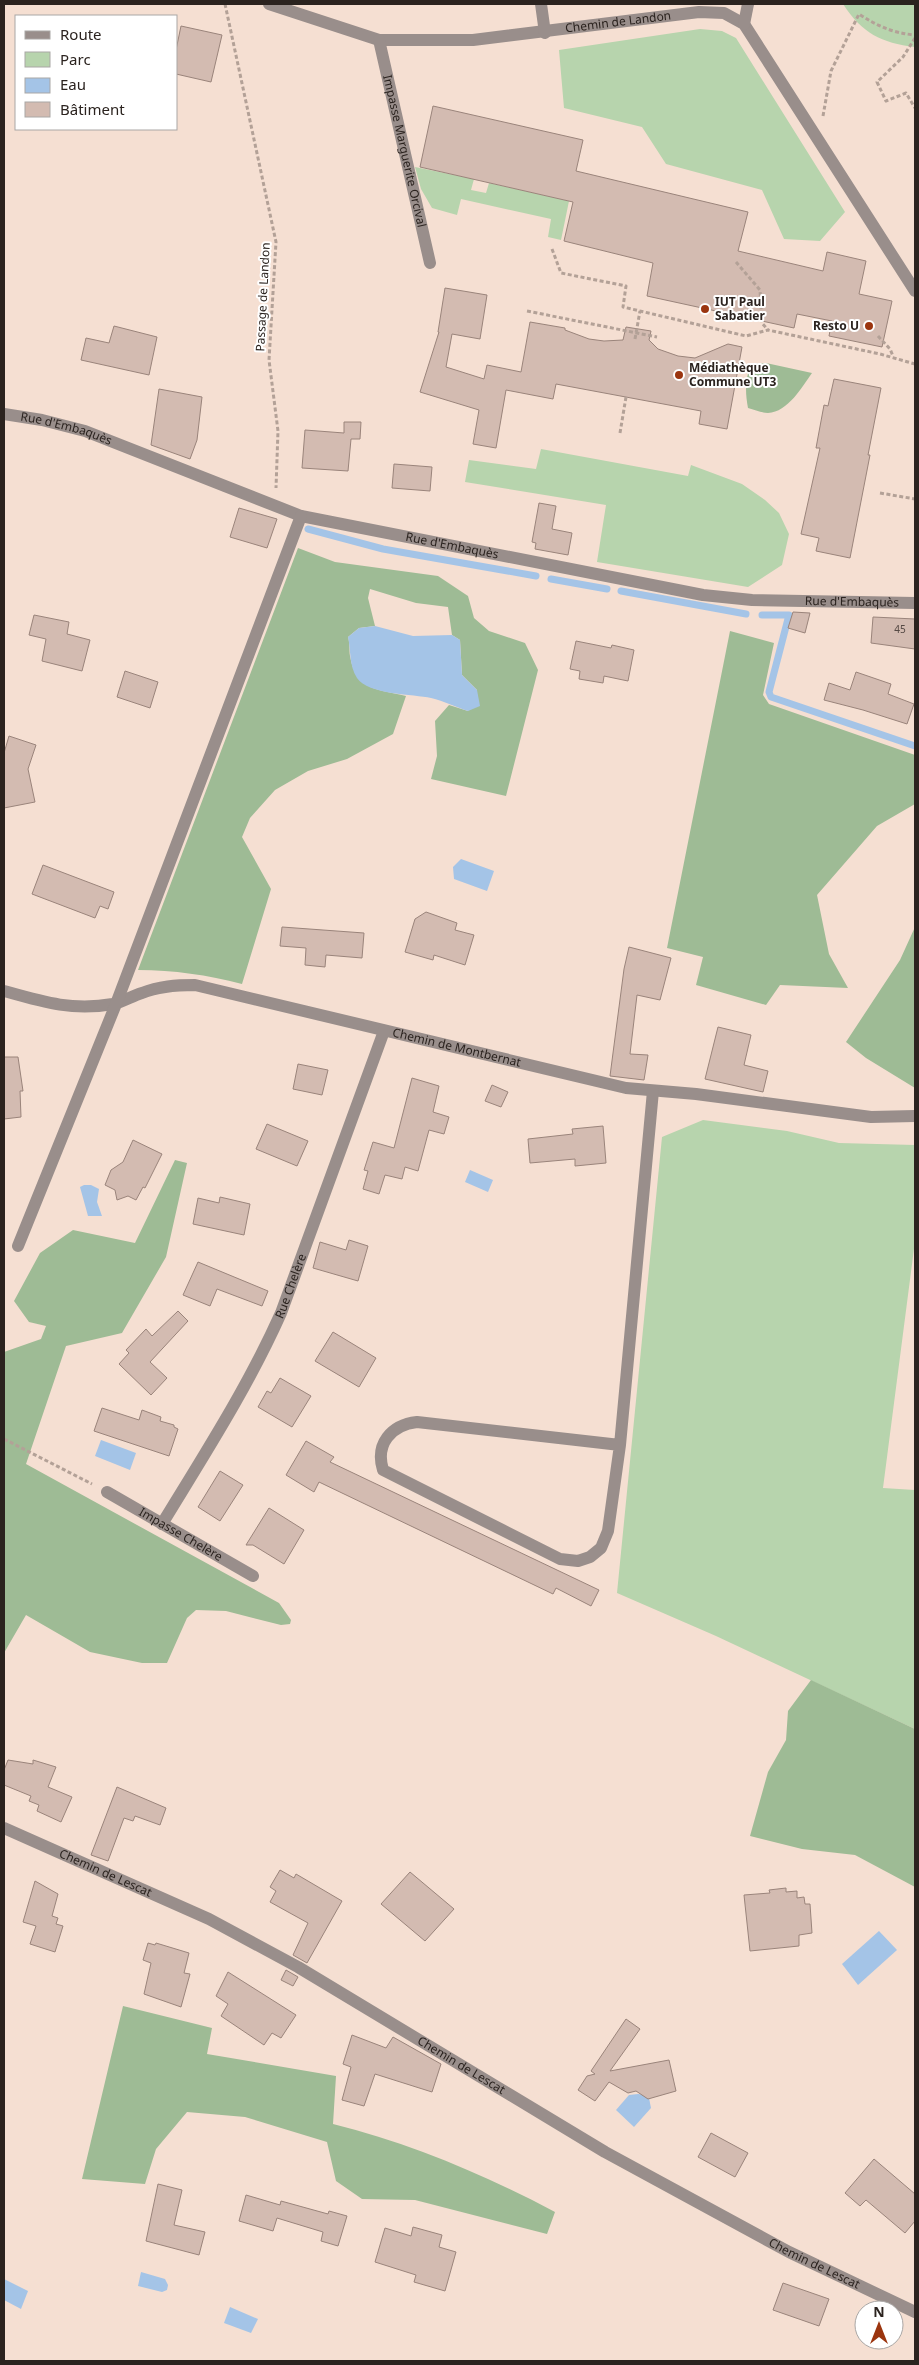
<svg xmlns="http://www.w3.org/2000/svg" width="919" height="2365" viewBox="0 0 919 2365" font-family="'Noto Sans',sans-serif">
  <rect width="100%" height="100%" fill="#f5dfd2"/>
  <g fill="#b7d4ad">
    <path d="M 843,4 L 915,4 L 915,47 C 881,43 862,33 843,4 Z"/>
    <path d="M 700,29 L 722,31 L 736,38 L 845,212 L 820,241 L 784,239 L 762,190 L 666,164 L 642,127 L 564,108 L 559,50 Z"/>
    <path d="M 415,167 L 474,179 L 471,190 L 486,193 L 489,183 L 569,201 L 561,240 L 548,237 L 551,219 L 461,199 L 457,215 L 432,208 L 421,189 Z"/>
    <path d="M 541,449 L 688,476 L 691,465 L 742,484 L 765,500 L 779,513 L 789,534 L 782,565 L 748,587 L 597,562 L 606,505 L 465,482 L 469,460 L 536,469 Z"/>
    <path d="M 703,1120 L 787,1131 L 839,1143 L 915,1145 L 915,1241 L 883,1488 L 915,1490 L 915,1729 L 716,1636 L 617,1593 L 662,1137 Z"/>
  </g>
  <g fill="#9ebb95">
    <path d="M 766,363 L 812,373 C 802,387 788,412 768,413 C 762,413 755,410 748,408 C 745,391 745,380 751,364 Z"/>
    <path d="M 298,548 L 335,562 L 438,576 L 468,596 L 474,618 L 489,631 L 525,643 L 538,670 L 506,796 L 431,779 L 437,756 L 435,721 L 449,705 L 468,711 L 477,690 L 462,675 L 460,640 L 452,635 L 448,607 L 416,603 L 370,589 L 368,598 L 375,626 L 359,628 L 348,637 C 350,643 349,650 350,656 C 356,691 378,689 406,696 L 393,734 L 347,759 L 308,771 L 275,790 L 250,818 L 242,837 L 271,889 L 242,984 C 207,975 174,970 138,970 Z"/>
    <path d="M 730,631 L 774,643 L 763,695 L 769,704 L 915,755 L 915,804 L 877,826 L 817,895 L 829,954 L 848,988 L 780,985 L 766,1005 L 696,985 L 703,957 L 667,948 Z"/>
    <path d="M 915,927 L 915,1088 L 866,1058 L 846,1042 L 900,960 Z"/>
    <path d="M 175,1160 L 187,1163 L 166,1257 L 122,1333 L 66,1346 L 26,1464 L 279,1603 L 291,1620 L 290,1624 L 281,1625 L 226,1611 L 196,1610 L 187,1618 L 167,1663 L 142,1663 L 90,1652 L 26,1615 L 4,1653 L 4,1352 L 41,1339 L 46,1326 L 29,1322 L 14,1301 L 40,1253 L 73,1230 L 135,1243 Z"/>
    <path d="M 811,1680 L 915,1729 L 915,1887 L 855,1855 L 802,1849 L 750,1836 L 768,1772 L 786,1740 L 788,1711 Z"/>
    <path d="M 123,2006 L 212,2028 L 207,2054 L 336,2076 L 333,2124 C 410,2143 485,2175 555,2212 L 547,2234 L 415,2200 L 362,2199 L 336,2181 L 327,2142 L 245,2117 L 187,2112 L 156,2149 L 145,2184 L 82,2179 Z"/>
  </g>
  <g fill="#a4c4e7">
    <path d="M 375,626 L 413,636 L 452,635 L 460,640 L 462,675 L 477,690 L 480,706 L 468,711 C 456,707 444,701 431,698 C 414,694 368,695 357,678 C 349,666 351,650 348,637 L 359,628 Z"/>
    <path d="M 461,859 L 494,871 L 487,891 L 454,879 L 453,867 Z"/>
    <path d="M 470,1170 L 493,1180 L 488,1192 L 465,1182 Z"/>
    <path d="M 84,1185 L 91,1185 L 99,1189 L 97,1202 L 102,1216 L 88,1216 L 80,1187 Z"/>
    <path d="M 101,1440 L 136,1453 L 130,1470 L 95,1456 Z"/>
    <path d="M 879,1931 L 897,1950 L 858,1985 L 842,1964 Z"/>
    <path d="M 638,2094 L 646,2095 L 649,2098 L 651,2108 L 634,2127 L 616,2110 L 629,2095 Z"/>
    <path d="M 141,2272 L 165,2279 L 168,2285 L 167,2290 L 162,2292 L 138,2286 Z"/>
    <path d="M 4,2279 L 28,2291 L 21,2309 L 4,2300 Z"/>
    <path d="M 230,2307 L 258,2319 L 251,2333 L 224,2323 Z"/>
  </g>
  <g fill="none" stroke-linecap="round" stroke-linejoin="round">
    <g stroke="#a4c4e7" stroke-width="7">
      <path d="M 308,529 L 383,549 L 536,576"/>
      <path d="M 551,579 L 607,589"/>
      <path d="M 621,591 L 746,614"/>
      <path d="M 762,615 L 789,615 L 769,692 L 771,697 L 915,746"/>
    </g>
  </g>
  <g fill="#d3bbb1" stroke="#9a847b">
    <path d="M 181,26 L 222,35 L 211,82 L 176,74 L 176,50 Z"/>
    <path d="M 433,106 L 583,140 L 576,171 L 748,212 L 738,251 L 823,271 L 827,252 L 866,261 L 859,294 L 892,301 L 882,347 L 829,336 L 832,321 L 797,314 L 794,328 L 647,296 L 653,263 L 564,241 L 573,202 L 420,167 Z"/>
    <path d="M 445,288 L 487,295 L 480,339 L 452,334 L 446,367 L 484,379 L 487,365 L 521,372 L 530,322 L 565,328 L 565,330 L 589,339 L 604,341 L 623,340 L 626,327 L 651,331 L 649,340 L 658,349 L 678,356 L 695,358 L 728,344 L 742,347 L 727,429 L 699,424 L 701,411 L 556,384 L 553,399 L 506,390 L 496,448 L 473,444 L 479,410 L 420,392 L 439,332 L 438,332 Z"/>
    <path d="M 114,326 L 157,337 L 149,375 L 81,360 L 86,338 L 109,343 Z"/>
    <path d="M 834,379 L 881,388 L 868,455 L 870,455 L 850,558 L 816,551 L 819,538 L 801,534 L 820,448 L 816,448 L 824,405 L 828,406 Z"/>
    <path d="M 159,389 L 202,397 L 197,440 L 190,459 L 151,445 Z"/>
    <path d="M 344,422 L 361,422 L 360,439 L 351,439 L 348,471 L 302,468 L 305,430 L 344,433 Z"/>
    <path d="M 394,464 L 432,467 L 430,491 L 392,488 Z"/>
    <path d="M 539,503 L 556,506 L 552,529 L 572,533 L 568,555 L 535,549 L 536,543 L 532,542 Z"/>
    <path d="M 239,508 L 277,519 L 267,548 L 230,537 Z"/>
    <path d="M 793,612 L 810,613 L 805,633 L 788,628 Z"/>
    <path d="M 34,615 L 69,622 L 67,634 L 90,640 L 82,671 L 42,661 L 46,639 L 29,635 Z"/>
    <path d="M 873,617 L 915,619 L 915,649 L 871,643 Z"/>
    <path d="M 576,641 L 611,648 L 612,645 L 634,650 L 628,681 L 604,676 L 603,683 L 579,679 L 580,671 L 570,669 Z"/>
    <path d="M 125,671 L 158,682 L 150,708 L 117,697 Z"/>
    <path d="M 856,672 L 891,684 L 888,694 L 914,704 L 907,724 L 863,710 L 824,700 L 829,683 L 850,690 Z"/>
    <path d="M 9,736 L 36,745 L 28,769 L 35,802 L 4,808 L 4,753 Z"/>
    <path d="M 43,865 L 114,892 L 108,909 L 100,906 L 95,918 L 32,894 Z"/>
    <path d="M 426,912 L 457,923 L 455,930 L 474,935 L 465,965 L 434,955 L 433,960 L 405,952 L 415,919 Z"/>
    <path d="M 282,927 L 364,933 L 362,958 L 326,955 L 325,967 L 305,965 L 306,948 L 280,946 Z"/>
    <path d="M 629,947 L 671,958 L 660,1000 L 637,995 L 630,1054 L 648,1055 L 644,1080 L 610,1076 L 624,969 Z"/>
    <path d="M 718,1027 L 751,1035 L 744,1065 L 768,1071 L 763,1092 L 705,1079 Z"/>
    <path d="M 4,1057 L 18,1057 L 23,1091 L 20,1091 L 21,1117 L 4,1119 Z"/>
    <path d="M 298,1064 L 328,1070 L 322,1095 L 293,1089 Z"/>
    <path d="M 412,1078 L 439,1086 L 433,1112 L 449,1117 L 444,1134 L 429,1130 L 418,1171 L 405,1167 L 402,1179 L 385,1175 L 379,1194 L 363,1189 L 368,1171 L 364,1170 L 373,1142 L 394,1148 Z"/>
    <path d="M 492,1085 L 508,1092 L 501,1107 L 485,1101 Z"/>
    <path d="M 267,1124 L 308,1141 L 297,1166 L 256,1149 Z"/>
    <path d="M 603,1126 L 606,1163 L 575,1166 L 575,1159 L 530,1163 L 528,1139 L 573,1134 L 572,1129 Z"/>
    <path d="M 133,1140 L 162,1154 L 145,1188 L 143,1187 L 136,1200 L 128,1196 L 117,1200 L 115,1190 L 105,1185 L 111,1170 L 123,1162 Z"/>
    <path d="M 220,1197 L 250,1204 L 244,1235 L 193,1224 L 198,1198 L 219,1203 Z"/>
    <path d="M 349,1240 L 368,1246 L 358,1281 L 313,1268 L 320,1242 L 346,1250 Z"/>
    <path d="M 198,1262 L 268,1291 L 262,1306 L 217,1289 L 210,1306 L 183,1295 Z"/>
    <path d="M 178,1311 L 188,1321 L 150,1362 L 167,1378 L 151,1395 L 119,1364 L 129,1353 L 126,1350 L 146,1329 L 152,1336 Z"/>
    <path d="M 333,1332 L 376,1358 L 359,1387 L 315,1361 Z"/>
    <path d="M 280,1378 L 311,1396 L 292,1427 L 258,1407 L 267,1391 L 271,1393 Z"/>
    <path d="M 102,1408 L 139,1420 L 142,1410 L 161,1417 L 160,1421 L 174,1425 L 174,1427 L 178,1429 L 169,1456 L 94,1431 Z"/>
    <path d="M 306,1441 L 334,1457 L 330,1462 L 599,1590 L 591,1606 L 556,1588 L 553,1594 L 319,1482 L 314,1492 L 286,1475 Z"/>
    <path d="M 220,1471 L 243,1485 L 220,1521 L 198,1507 Z"/>
    <path d="M 269,1508 L 304,1530 L 284,1564 L 253,1545 L 246,1545 Z"/>
    <path d="M 8,1760 L 33,1764 L 33,1760 L 56,1767 L 48,1787 L 72,1797 L 61,1822 L 37,1811 L 39,1805 L 29,1801 L 31,1796 L 4,1785 L 4,1770 Z"/>
    <path d="M 117,1787 L 166,1808 L 160,1825 L 135,1816 L 133,1821 L 124,1818 L 108,1861 L 91,1855 Z"/>
    <path d="M 280,1870 L 294,1878 L 296,1874 L 342,1901 L 307,1963 L 293,1955 L 308,1923 L 270,1902 L 276,1891 L 270,1887 Z"/>
    <path d="M 410,1872 L 454,1909 L 425,1941 L 381,1904 Z"/>
    <path d="M 35,1881 L 58,1894 L 52,1916 L 58,1918 L 56,1924 L 63,1926 L 55,1952 L 30,1944 L 36,1926 L 23,1922 Z"/>
    <path d="M 786,1888 L 786,1892 L 797,1891 L 797,1898 L 804,1897 L 805,1904 L 810,1904 L 812,1933 L 799,1935 L 799,1946 L 750,1951 L 744,1895 L 770,1893 L 769,1890 Z"/>
    <path d="M 148,1943 L 155,1945 L 156,1943 L 189,1953 L 184,1973 L 190,1974 L 181,2007 L 144,1994 L 151,1963 L 143,1960 Z"/>
    <path d="M 286,1970 L 298,1977 L 293,1986 L 281,1980 Z"/>
    <path d="M 228,1972 L 296,2015 L 281,2038 L 272,2033 L 264,2045 L 221,2016 L 228,2004 L 216,1996 Z"/>
    <path d="M 626,2019 L 640,2029 L 610,2071 L 669,2060 L 676,2091 L 648,2099 L 636,2091 L 628,2093 L 609,2082 L 595,2101 L 578,2090 L 587,2076 L 595,2074 L 591,2071 Z"/>
    <path d="M 352,2035 L 386,2048 L 393,2037 L 441,2064 L 432,2092 L 375,2074 L 364,2106 L 342,2100 L 351,2067 L 343,2064 Z"/>
    <path d="M 711,2133 L 748,2153 L 735,2177 L 698,2157 Z"/>
    <path d="M 874,2159 L 915,2194 L 915,2221 L 905,2233 L 866,2200 L 860,2206 L 845,2193 Z"/>
    <path d="M 158,2184 L 182,2190 L 174,2225 L 205,2232 L 199,2255 L 146,2241 Z"/>
    <path d="M 246,2195 L 280,2205 L 281,2201 L 328,2214 L 329,2211 L 347,2216 L 338,2246 L 321,2241 L 323,2232 L 277,2218 L 273,2231 L 239,2221 Z"/>
    <path d="M 413,2227 L 442,2235 L 439,2247 L 456,2252 L 445,2291 L 414,2282 L 416,2275 L 375,2262 L 385,2228 L 411,2236 Z"/>
    <path d="M 783,2283 L 829,2299 L 819,2326 L 773,2310 Z"/>
  </g>
  <g fill="none" stroke-linecap="round" stroke-linejoin="round">
    <g stroke="#b3a197" stroke-width="3" stroke-dasharray="4 2.5" stroke-linecap="butt">
      <path d="M 225,4 L 276,242 L 269,360 L 278,431 L 276,488"/>
      <path d="M 915,38 L 903,57 L 877,82 L 886,101 L 906,93 L 915,108"/>
      <path d="M 823,116 L 831,71 L 859,14 C 877,26 893,33 915,35"/>
      <path d="M 552,249 L 561,273 L 626,286 L 623,307 L 746,336 L 768,330 L 880,354 L 915,364"/>
      <path d="M 736,262 L 760,290 L 762,323 L 768,330"/>
      <path d="M 527,311 L 657,337"/>
      <path d="M 878,336 L 890,349 L 893,356"/>
      <path d="M 635,339 L 640,311"/>
      <path d="M 620,433 L 626,397"/>
      <path d="M 880,493 L 915,499"/>
      <path d="M 4,1439 L 92,1484"/>
    </g>
    <g stroke="#998e8b" stroke-width="12">
      <path id="s1" d="M 269,4 L 379,40 L 473,40 L 699,12 L 724,13 L 744,24 L 915,291"/>
      <path d="M 541,4 L 545,33"/>
      <path d="M 744,24 L 748,4"/>
      <path id="s2" d="M 379,40 L 430,263"/>
      <path id="s3" d="M 4,414 L 42,420 L 85,431 L 301,516 L 703,595 L 752,600 L 915,603"/>
      <path id="s4" d="M 4,991 C 43,1002 72,1011 113,1004 C 123,1002 132,996 142,993 C 159,986 176,985 195,985 L 626,1088 L 696,1094 L 871,1117 L 915,1116"/>
      <path d="M 18,1246 L 116,1004 L 301,516"/>
      <path d="M 620,1445 L 417,1422 C 391,1425 375,1444 383,1470 L 560,1559 L 578,1561 L 590,1557 L 601,1548 L 608,1531 L 620,1445 L 653,1091"/>
      <path id="s5" d="M 107,1492 L 253,1576"/>
      <path id="s6" d="M 162,1524 C 204,1455 248,1387 281,1313 L 384,1031"/>
      <path id="s7" d="M 4,1828 L 209,1919 L 298,1967 L 605,2152 L 789,2252 L 915,2312"/>
    </g>
  </g>
  <g fill="#9b350f" stroke="#fff" stroke-width="2">
    <circle cx="705" cy="309" r="5"/>
    <circle cx="869" cy="326" r="5"/>
    <circle cx="679" cy="375" r="5"/>
  </g>
  <g text-anchor="middle" stroke-width="4" stroke-linejoin="round" paint-order="stroke">
    <g font-size="10" fill="#554944">
      <text x="900" y="633">45</text>
    </g>
    <g font-size="12" fill="#2b231f" stroke="#fff">
      <text dy="4" stroke="none"><textPath href="#s1" startOffset="356">Chemin de Landon</textPath></text>
      <text dy="4" stroke="none"><textPath href="#s2" startOffset="114">Impasse Marguerite Orcival</textPath></text>
      <text transform="translate(263 297) rotate(-87)" y="4">Passage de Landon</text>
      <text dy="4" stroke="none"><textPath href="#s3" startOffset="64">Rue d'Embaquès</textPath></text>
      <text dy="4" stroke="none"><textPath href="#s3" startOffset="469">Rue d'Embaquès</textPath></text>
      <text dy="4" stroke="none"><textPath href="#s3" startOffset="874">Rue d'Embaquès</textPath></text>
      <text dy="4" stroke="none"><textPath href="#s4" startOffset="465">Chemin de Montbernat</textPath></text>
      <text dy="4" stroke="none"><textPath href="#s6" startOffset="271">Rue Chelère</textPath></text>
      <text dy="4" stroke="none"><textPath href="#s5" startOffset="85">Impasse Chelère</textPath></text>
      <text dy="4" stroke="none"><textPath href="#s7" startOffset="111">Chemin de Lescat</textPath></text>
      <text dy="4" stroke="none"><textPath href="#s7" startOffset="516">Chemin de Lescat</textPath></text>
      <text dy="4" stroke="none"><textPath href="#s7" startOffset="921">Chemin de Lescat</textPath></text>
    </g>
    <g font-size="12" font-weight="bold" fill="#2b231f" stroke="#fff" text-anchor="start">
      <text x="715" y="306">IUT Paul<tspan x="715" dy="14">Sabatier</tspan></text>
      <text x="859" y="330" text-anchor="end">Resto U</text>
      <text x="689" y="372">Médiathèque<tspan x="689" dy="14">Commune UT3</tspan></text>
    </g>
  </g>
  <rect width="919" height="2365" fill="none" stroke="#2b231f" stroke-width="10"/>
  <rect x="15" y="15" width="162" height="115" fill="#ffffff" stroke="#aaa7a5"/>
  <rect x="25" y="31" width="25" height="8" fill="#998e8b" stroke="#aaa7a5"/>
  <text x="60" y="40" font-size="15" fill="#2b231f">Route</text>
  <rect x="25" y="52" width="25" height="15" fill="#b7d4ad" stroke="#aaa7a5"/>
  <text x="60" y="65" font-size="15" fill="#2b231f">Parc</text>
  <rect x="25" y="78" width="25" height="15" fill="#a4c4e7" stroke="#aaa7a5"/>
  <text x="60" y="90" font-size="15" fill="#2b231f">Eau</text>
  <rect x="25" y="102" width="25" height="15" fill="#d3bbb1" stroke="#aaa7a5"/>
  <text x="60" y="115" font-size="15" fill="#2b231f">Bâtiment</text>
  <g transform="translate(879 2325)"><circle r="24" fill="#ffffff" stroke="#aaa7a5"/>
  <path d="M0-4L9 19L0 12L-9 19Z" fill="#9b350f"/>
  <text y="-8" font-size="14" font-weight="bold" text-anchor="middle" fill="#2b231f">N</text>
  </g>
</svg>
